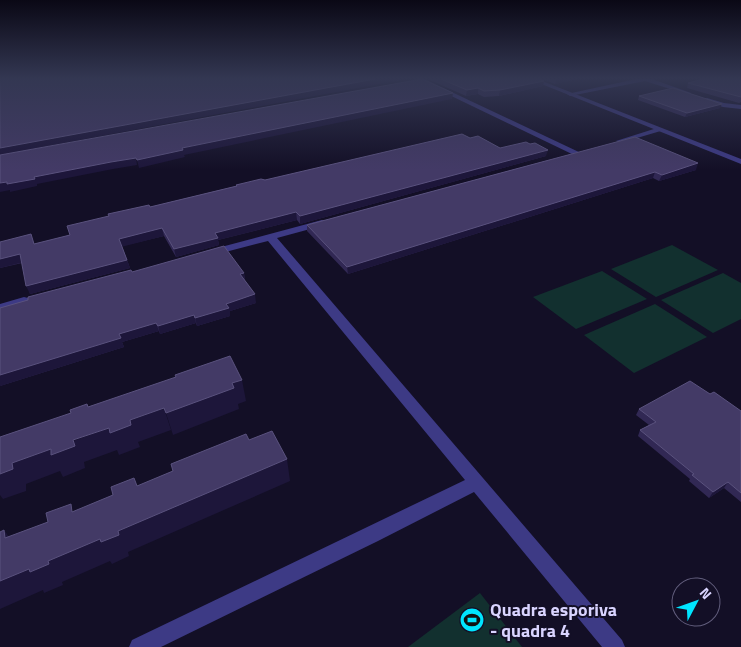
<svg xmlns="http://www.w3.org/2000/svg" width="741" height="647" viewBox="0 0 741 647" font-family="'Titillium Web',sans-serif">
  <rect width="100%" height="100%" fill="#130f26"/>
  <g fill="#12302f">
    <path d="M 672,245 L 718,270 L 656,297 L 611,269 Z"/>
    <path d="M 602,271 L 647,299 L 576,329 L 533,297 Z"/>
    <path d="M 723,273 L 741,283 L 741,319 L 713,333 L 661,300 Z"/>
    <path d="M 655,304 L 707,337 L 634,373 L 584,335 Z"/>
    <path d="M 480,593 L 522,647 L 408,647 Z"/>
  </g>
  <g fill="none" stroke-linecap="round" stroke-linejoin="round">
    <g fill="#3d3a85" fill-rule="evenodd">
      <path d="M 416,79 L 424,79 L 581,153 L 574,155 Z"/>
      <path d="M 636,79 L 652,79 L 691,93 L 686,94 L 645,81 L 570,96 L 567,94 Z"/>
      <path d="M 707,98 L 724,103 L 741,105 L 741,109 L 723,107 L 705,101 L 705,99 Z"/>
      <path d="M 657,128 L 664,130 L 620,143 L 616,141 Z"/>
      <path d="M 322,220 L 325,221 L 325,225 L 277,238 L 622,640 L 625,647 L 602,647 L 474,492 L 378,541 L 161,647 L 129,647 L 132,640 L 465,480 L 268,241 L 210,256 L 205,253 L 206,251 Z"/>
      <path d="M 24,297 L 28,298 L 30,301 L 28,304 L 0,312 L 0,304 Z"/>
    </g>
    <path fill="#3d3a85" fill-rule="evenodd" d="M 529,79 L 537,79 L 741,159 L 741,164 Z"/>
  </g>
  <g fill="#312854">
    <path d="M 428,79 L 539,79 L 544,81 L 543,86 L 499,96 L 484,97 L 478,94 L 466,96 Z"/>
    <path d="M 542,79 L 577,79 L 555,84 Z"/>
    <path d="M 700,79 L 741,79 L 741,102 L 739,103 L 687,88 L 688,83 L 700,80 Z"/>
    <path d="M 639,96 L 720,108 L 685,117 L 638,100 Z"/>
    <path d="M 635,137 L 696,170 L 659,181 L 653,178 L 348,274 L 307,231 L 307,225 Z"/>
    <path d="M 470,138 L 500,148 L 546,156 L 300,224 L 297,220 L 218,240 L 219,245 L 176,257 L 164,236 L 122,246 L 130,268 L 30,294 L 22,263 L 0,268 L 0,242 L 35,244 L 70,235 L 150,207 L 236,186 L 236,185 L 265,180 Z"/>
    <path d="M 132,272 L 244,273 L 245,281 L 256,303 L 230,311 L 230,316 L 197,326 L 196,323 L 160,334 L 159,331 L 122,342 L 124,347 L 0,386 Z"/>
    <path d="M 710,394 L 741,411 L 741,502 L 724,488 L 709,498 L 689,481 L 690,479 L 638,436 L 640,430 L 649,425 L 636,415 L 639,409 Z"/>
  </g>
  <g fill="#1d163a">
    <path d="M 375,79 L 406,79 L 0,155 L 0,148 Z"/>
    <path d="M 556,79 L 577,79 L 555,84 Z"/>
    <path d="M 544,81 L 543,86 L 499,96 L 500,90 Z"/>
    <path d="M 478,88 L 478,94 L 466,96 L 467,90 Z"/>
    <path d="M 453,93 L 452,99 L 184,155 L 185,157 L 139,168 L 137,160 L 182,148 Z"/>
    <path d="M 722,104 L 720,108 L 685,117 L 687,113 Z"/>
    <path d="M 548,150 L 546,156 L 300,224 L 300,216 Z"/>
    <path d="M 136,158 L 137,165 L 113,169 L 37,184 L 37,186 L 10,192 L 10,190 L 0,192 L 0,183 L 111,162 Z"/>
    <path d="M 698,163 L 696,170 L 659,181 L 662,175 Z"/>
    <path d="M 655,172 L 653,178 L 348,274 L 347,267 Z"/>
    <path d="M 296,212 L 297,220 L 218,240 L 219,245 L 176,257 L 174,249 L 215,233 Z"/>
    <path d="M 162,228 L 164,236 L 121,247 L 119,239 Z"/>
    <path d="M 20,254 L 24,262 L 0,268 L 0,259 Z"/>
    <path d="M 127,260 L 130,268 L 30,294 L 26,286 Z"/>
    <path d="M 244,273 L 245,282 L 240,274 Z"/>
    <path d="M 255,294 L 256,303 L 230,311 L 230,316 L 197,326 L 195,318 L 226,304 Z"/>
    <path d="M 194,315 L 196,323 L 160,334 L 158,326 Z"/>
    <path d="M 156,323 L 159,331 L 122,342 L 124,347 L 0,386 L 0,375 L 119,334 Z"/>
    <path d="M 242,380 L 246,401 L 238,404 L 239,409 L 173,435 L 166,413 L 232,383 Z"/>
    <path d="M 164,408 L 171,430 L 138,442 L 140,447 L 119,455 L 117,450 L 84,462 L 85,468 L 63,477 L 60,471 L 26,484 L 26,491 L 3,499 L 0,495 L 0,474 L 12,463 Z"/>
    <path d="M 287,459 L 290,481 L 128,552 L 129,556 L 112,564 L 110,561 L 62,582 L 63,585 L 44,593 L 43,590 L 0,609 L 0,581 Z"/>
    <path d="M 728,482 L 724,488 L 709,498 L 713,492 Z"/>
    <path d="M 4,530 L 19,551 L 5,538 Z"/>
  </g>
  <g fill="#433a66" stroke="#5a527e">
    <path d="M 0,79 L 375,79 L 0,148 Z"/>
    <path d="M 422,79 L 453,93 L 182,148 L 183,150 L 137,160 L 136,158 L 111,162 L 34,177 L 35,179 L 7,184 L 7,182 L 0,183 L 0,155 Z"/>
    <path d="M 441,79 L 539,79 L 544,81 L 500,90 L 484,91 L 478,88 L 467,90 Z"/>
    <path d="M 703,79 L 741,79 L 741,97 L 688,83 Z"/>
    <path d="M 673,88 L 722,104 L 687,113 L 639,96 Z"/>
    <path d="M 462,134 L 470,138 L 478,136 L 500,148 L 526,142 L 530,144 L 535,143 L 548,150 L 300,216 L 296,212 L 215,233 L 218,238 L 174,249 L 162,228 L 119,239 L 127,260 L 26,286 L 20,254 L 0,259 L 0,242 L 31,234 L 34,244 L 70,235 L 67,226 L 109,216 L 108,214 L 149,205 L 150,207 L 237,186 L 236,185 L 261,179 L 265,180 Z"/>
    <path d="M 635,137 L 698,163 L 662,175 L 655,172 L 347,267 L 307,225 Z"/>
    <path d="M 224,246 L 244,273 L 240,274 L 255,294 L 226,304 L 229,308 L 195,318 L 194,315 L 158,326 L 156,323 L 119,334 L 121,338 L 0,375 L 0,308 L 28,300 L 28,297 L 131,270 L 132,272 Z"/>
    <path d="M 230,356 L 242,380 L 232,383 L 234,388 L 166,413 L 164,408 L 130,420 L 131,425 L 110,433 L 109,428 L 73,440 L 75,446 L 51,455 L 51,449 L 12,463 L 13,469 L 0,474 L 0,437 L 71,413 L 70,410 L 87,404 L 88,407 L 176,377 L 175,375 Z"/>
    <path d="M 690,381 L 710,394 L 714,392 L 741,411 L 741,493 L 728,482 L 713,492 L 692,475 L 694,474 L 640,430 L 656,422 L 639,409 Z"/>
    <path d="M 272,431 L 287,459 L 118,531 L 119,535 L 101,542 L 100,539 L 48,561 L 49,564 L 30,572 L 29,569 L 0,581 L 0,532 L 4,530 L 5,538 L 48,522 L 46,513 L 71,504 L 72,512 L 113,495 L 111,487 L 134,478 L 137,486 L 173,471 L 171,464 L 246,434 L 249,440 Z"/>
  </g>
  <linearGradient id="sky" x2="0" y2="1"><stop stop-color="#0a0815"/><stop offset="0.46" stop-color="#333752"/><stop offset="1" stop-color="#333752" stop-opacity="0"/></linearGradient>
  <rect width="741" height="170" fill="url(#sky)"/>
  <defs>
    <symbol id="stadium-disc" viewBox="-11 -11 22 22"><circle r="9.5" fill="#00e5ff" stroke="#130f26"/><path d="M0-5a6.5 5 0 1 0 0 10a6.5 5 0 1 0 0-10ZM-3.5-1.8h7v3.6h-7Z" fill="#111"/></symbol>
  </defs>
  <g fill-rule="evenodd">
    <use href="#stadium-disc" x="458" y="606" width="28" height="28"/>
  </g>
  <g text-anchor="middle" stroke-width="4" stroke-linejoin="round" paint-order="stroke">
    <g font-size="18" font-weight="bold" fill="#d9d4ff" stroke="#130f26" text-anchor="start">
      <text x="490" y="616">Quadra esporiva<tspan x="490" dy="21">- quadra 4</tspan></text>
    </g>
  </g>
  <g transform="translate(696 602) rotate(49)"><circle r="24" fill="#130f26" stroke="#625e7d"/>
  <path d="M0-4L9 19L0 12L-9 19Z" fill="#00e5ff"/>
  <text y="-8" font-size="14" font-weight="bold" text-anchor="middle" fill="#d9d4ff">N</text>
  </g>
</svg>
